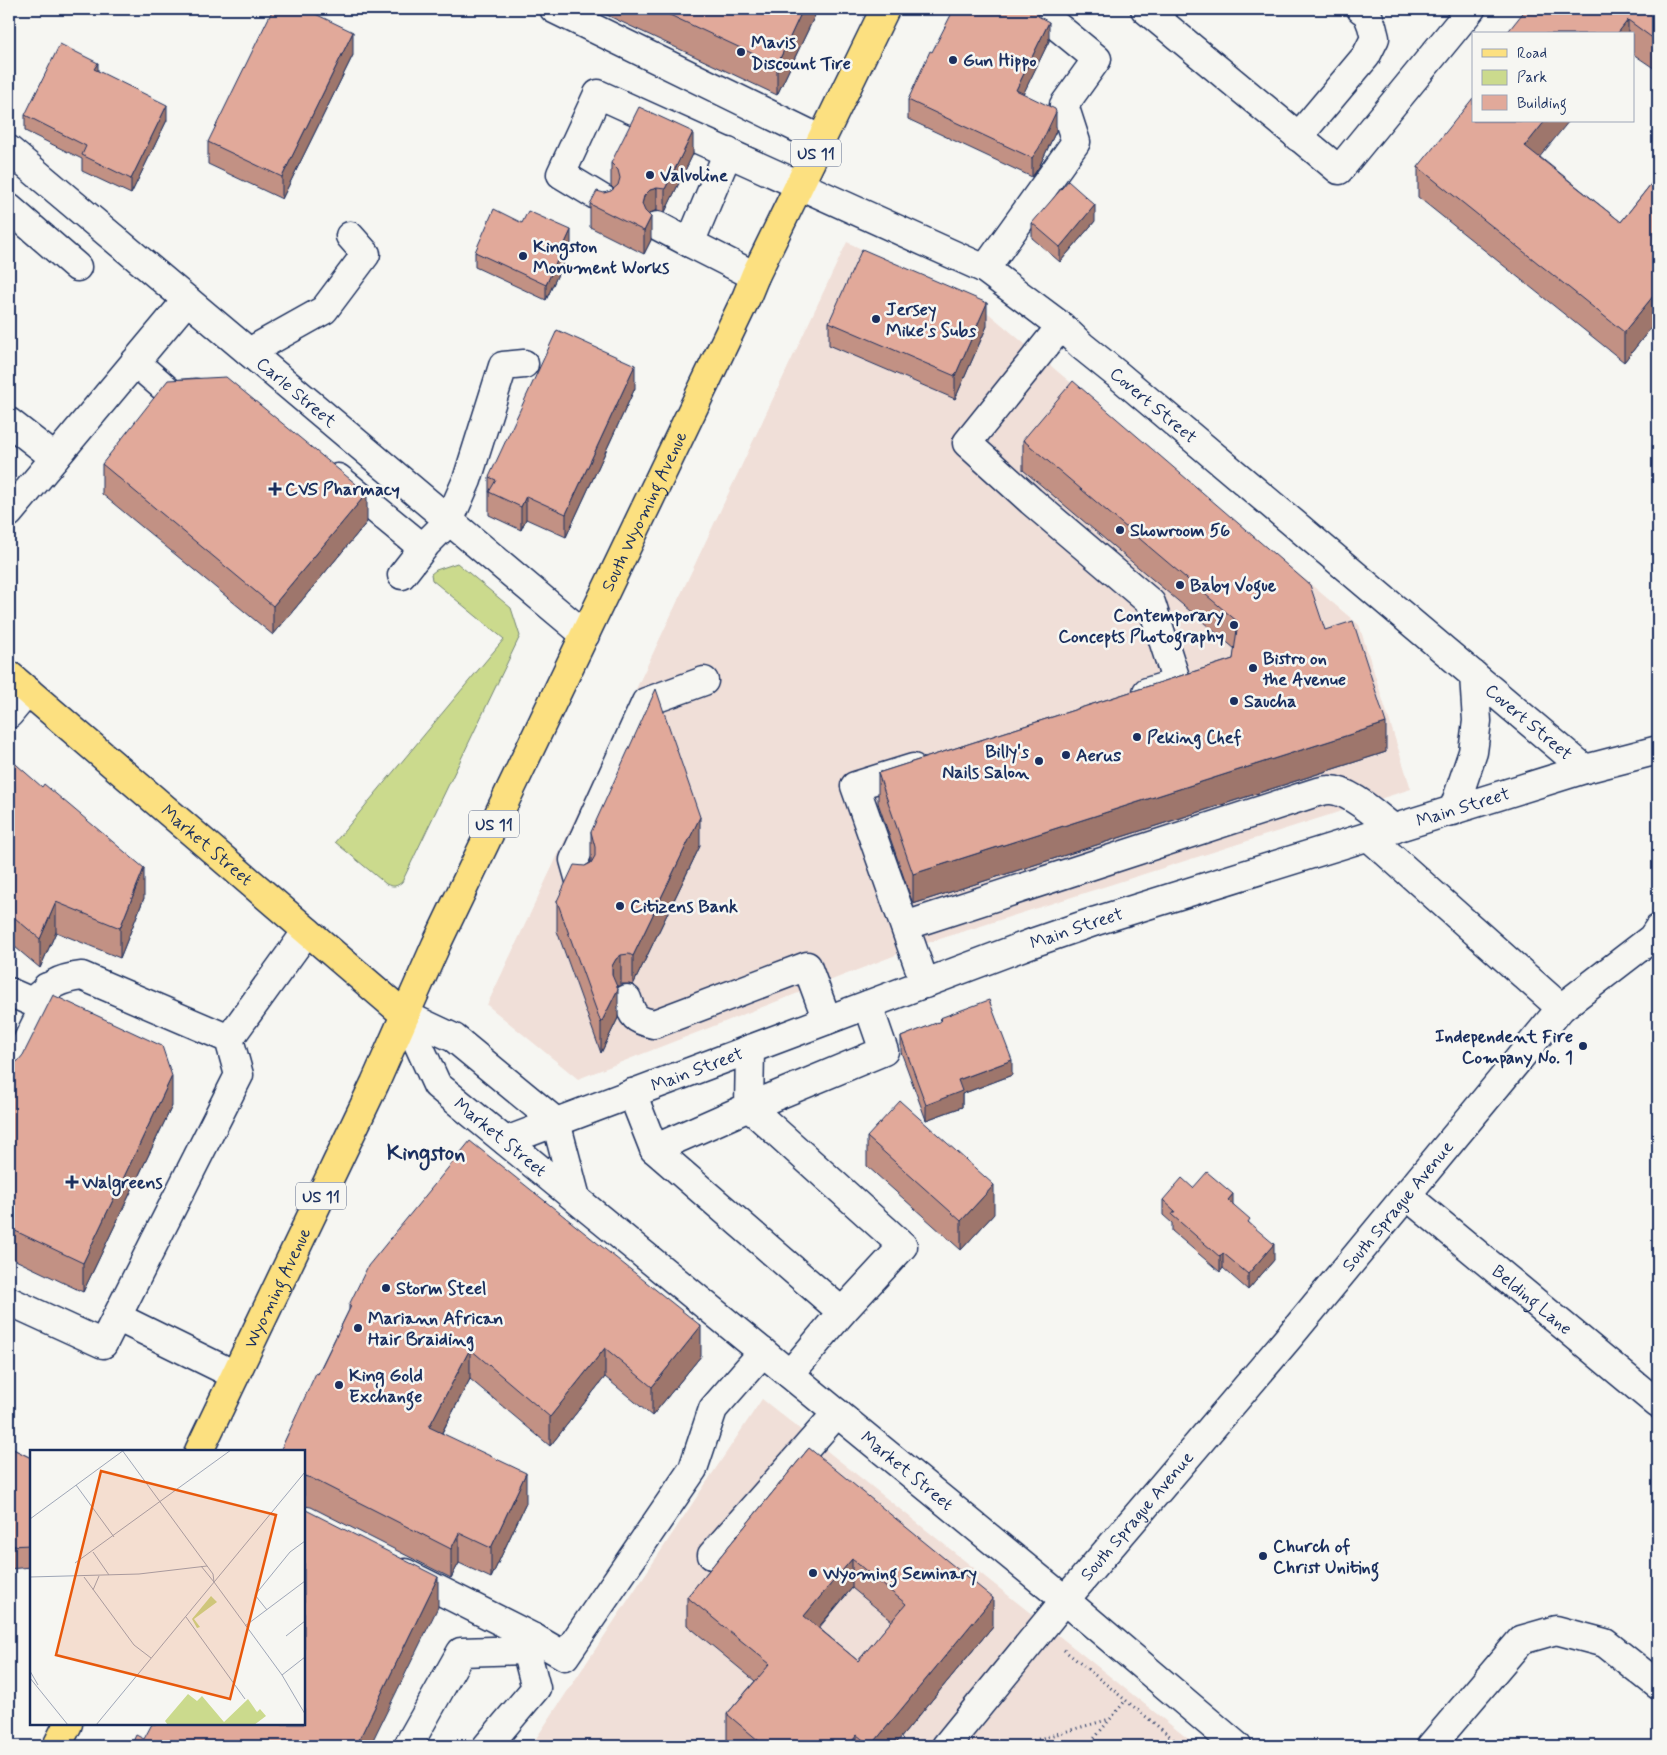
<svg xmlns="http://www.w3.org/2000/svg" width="1667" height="1755" viewBox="0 0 1667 1755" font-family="Mynerve,sans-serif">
  <rect width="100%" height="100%" fill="#f6f6f2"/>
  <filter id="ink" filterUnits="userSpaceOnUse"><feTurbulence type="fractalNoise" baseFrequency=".02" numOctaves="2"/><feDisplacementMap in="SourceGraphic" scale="10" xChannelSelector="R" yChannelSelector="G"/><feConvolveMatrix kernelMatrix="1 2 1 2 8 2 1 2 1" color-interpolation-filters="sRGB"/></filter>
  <g filter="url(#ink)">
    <g fill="#f0dfd8">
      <path d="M 847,242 L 981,307 L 1359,625 L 1411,789 L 924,944 L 578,1079 L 487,1005 Z"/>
      <path d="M 762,1399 L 1197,1746 L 531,1746 Z"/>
    </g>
    <path fill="#cbda8d" stroke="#738476" d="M 457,563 L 511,608 L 520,636 L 402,882 C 396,887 393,887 386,884 L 335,842 L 504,639 L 432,580 L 431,574 L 436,570 Z"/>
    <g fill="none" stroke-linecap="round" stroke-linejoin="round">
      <defs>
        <g id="minor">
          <path d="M 554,9 L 822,140"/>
          <path d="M 1145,9 L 1339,170 L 1471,9"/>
          <path d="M 1298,137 L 1366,56 L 1375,38 L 1372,26 L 1367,13 L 1361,9"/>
          <path id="s1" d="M 9,150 L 585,635"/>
          <path d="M 728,152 L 690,243 L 755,276"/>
          <path id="s2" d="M 604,200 L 561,174 L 598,94 L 985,269 L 1061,326 L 1082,346 L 1118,375 L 1585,769"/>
          <path d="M 9,208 L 77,267"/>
          <path d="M 658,226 L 690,243"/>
          <path d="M 985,269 L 1076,142 L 1064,105 L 1097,59 L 1036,9"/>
          <path d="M 1061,326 L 967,443 L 1031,501 L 1151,603 L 1177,683 L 1147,692"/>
          <path d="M 249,352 L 324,310 L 366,254 L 350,236"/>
          <path d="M 135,362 L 173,395 L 196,393"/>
          <path d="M 9,422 L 55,458"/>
          <path d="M 338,478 L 423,548"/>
          <path d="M 9,513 L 187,300"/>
          <path d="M 402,575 L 427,543 L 449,521 L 467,480 L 503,366 L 524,364"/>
          <path d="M 9,714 L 28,691"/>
          <path d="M 913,768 L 855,786 L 925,984"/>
          <path d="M 1453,811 L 1473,752 L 1477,721 L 1474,675"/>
          <path d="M 1369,837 L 1561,1008"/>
          <path d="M 580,881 L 574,860 L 646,702 L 704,681"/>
          <path d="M 905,926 L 1314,793 C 1319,792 1324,790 1329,790 C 1349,789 1378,817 1394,829"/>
          <path d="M 9,992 L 32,1002 C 50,985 57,979 82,976 L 229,1039 L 239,1075 L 103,1344 L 9,1301"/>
          <path d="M 627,999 C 633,1017 635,1020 654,1024 L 807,966 L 827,1020"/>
          <path id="s3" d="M 405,1015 L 437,1085 L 1065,1600 L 1237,1746"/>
          <path d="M 405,1015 L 454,1038 L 556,1122 L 576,1198"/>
          <path d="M 229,1039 L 307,931"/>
          <path d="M 9,1078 L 43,1009 L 47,987"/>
          <path d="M 632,1093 L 654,1149 L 749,1107 L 750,1049"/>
          <path id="s4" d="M 506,1141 L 1032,943 L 1096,921 L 1585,769 L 1658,750"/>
          <path d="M 654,1149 L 842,1312 L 790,1374"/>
          <path id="s5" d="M 1406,1195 L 1658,1404"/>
          <path d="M 842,1312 L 903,1246 L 749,1107 L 884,1051 L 868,1005"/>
          <path d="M 117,1317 L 235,1375"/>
          <path d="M 712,1555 L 837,1413"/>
          <path d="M 405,1573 L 534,1638 L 565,1656 L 693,1469 L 713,1409 L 763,1352"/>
          <path d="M 408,1746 L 461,1652 L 526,1650"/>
          <path d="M 487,1746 L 536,1688 L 526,1650 L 534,1638"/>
          <path id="s6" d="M 946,1746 L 1065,1600 L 1290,1336 L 1561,1008 L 1652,938 L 1658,929"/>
          <path d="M 1431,1746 L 1521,1640 L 1556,1630 L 1605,1643 L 1658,1685"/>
        </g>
        <g id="major">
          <path id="s7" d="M 9,675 L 405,1015"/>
          <path id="s8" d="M 199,1451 L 375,1083 L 436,945 L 746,298 L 755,276 L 885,9"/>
          <path d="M 57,1746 L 68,1724"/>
        </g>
      </defs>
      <use href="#minor" stroke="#1b2f5e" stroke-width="31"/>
      <use href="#major" stroke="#1b2f5e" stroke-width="31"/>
      <g stroke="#1b2f5e" stroke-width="3" stroke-dasharray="1 4" stroke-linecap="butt">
        <path d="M 1064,1650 L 1182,1746"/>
        <path d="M 1014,1746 L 1110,1719"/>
        <path d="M 1088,1746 L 1126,1700"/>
      </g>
      <use href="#minor" stroke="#f6f6f2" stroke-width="28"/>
      <use href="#major" stroke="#fce080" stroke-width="28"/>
    </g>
    <g fill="#c29184" stroke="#1b2f5e" fill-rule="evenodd">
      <path d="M 594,9 L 818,9 L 777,95 Z"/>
      <path d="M 1658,9 L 1658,71 L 1633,54 L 1633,34 L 1506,34 Z"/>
      <path d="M 1040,17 L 1049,41 L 1023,94 L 1056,131 L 1039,167 L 1032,177 L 908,119 L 908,100 L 946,27 Z"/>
      <path d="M 353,55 L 282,199 L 208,164 L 208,142 Z"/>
      <path d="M 98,71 L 167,120 L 131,194 L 82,171 L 82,159 L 25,131 L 25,115 Z"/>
      <path d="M 693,154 L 665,212 L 657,210 L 650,213 L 648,215 L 651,240 L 644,254 L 590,227 L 590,204 L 604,193 L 611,191 L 614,189 L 611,186 L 611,163 Z"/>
      <path d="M 1540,157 L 1621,222 L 1658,175 L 1658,319 L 1624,362 L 1418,197 L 1418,167 Z"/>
      <path d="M 1095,221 L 1060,262 L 1032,238 L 1032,223 Z"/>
      <path d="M 571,246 L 546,300 L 475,267 L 475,252 Z"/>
      <path d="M 829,322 L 987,326 L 955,399 L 829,345 Z"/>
      <path d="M 635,388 L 566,537 L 526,519 L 521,530 L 489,515 L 489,477 Z"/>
      <path d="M 1023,440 L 1325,630 L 1386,752 L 913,904 L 878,803 L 878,773 L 1233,659 L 1235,649 L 1023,470 Z"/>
      <path d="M 102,464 L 367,522 L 273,635 L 102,494 Z"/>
      <path d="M 9,758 L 144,898 L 120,958 L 56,932 L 40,968 L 9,942 Z"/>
      <path d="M 591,832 L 700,846 L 633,985 L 629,984 L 621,984 L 617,987 L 618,1018 L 601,1053 L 557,931 L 557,901 L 585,866 L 591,862 Z"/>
      <path d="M 940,1018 L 1012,1075 L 962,1094 L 962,1107 L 926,1120 L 901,1052 L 901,1037 L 940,1022 Z"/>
      <path d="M 9,1067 L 172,1106 L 83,1292 L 9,1257 Z"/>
      <path d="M 867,1137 L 994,1214 L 961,1250 L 867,1166 Z"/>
      <path d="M 1193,1188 L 1233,1204 L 1250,1224 L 1274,1260 L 1248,1290 L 1223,1268 L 1220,1272 L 1172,1231 L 1172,1223 L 1163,1215 L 1163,1200 Z"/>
      <path d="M 349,1305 L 701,1356 L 652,1416 L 605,1377 L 550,1446 L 470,1379 L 442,1433 L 526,1503 L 491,1578 L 459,1563 L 451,1578 L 311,1507 L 304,1506 L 304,1451 L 281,1451 L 281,1449 L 349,1310 Z"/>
      <path d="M 9,1447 L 31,1458 L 31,1567 L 9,1569 Z"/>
      <path d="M 809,1448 L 993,1626 L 894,1746 L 731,1746 L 727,1743 L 727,1714 L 755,1681 L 687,1625 L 687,1597 ZM 852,1588 L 892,1621 L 858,1661 L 819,1628 Z"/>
    </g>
    <g fill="#9e766c" stroke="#1b2f5e">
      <path d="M 803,9 L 818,9 L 777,95 L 777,65 Z"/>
      <path d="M 1628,20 L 1628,34 L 1617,34 Z"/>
      <path d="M 1049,22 L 1049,41 L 1016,109 L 1016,90 Z"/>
      <path d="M 353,32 L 353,55 L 282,199 L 282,177 Z"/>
      <path d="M 98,63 L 98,78 L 94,69 Z"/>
      <path d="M 167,105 L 167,120 L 131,194 L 131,179 Z"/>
      <path d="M 1056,112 L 1056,131 L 1039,167 L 1032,177 L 1032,158 Z"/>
      <path d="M 1545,121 L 1569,121 L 1525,175 L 1525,146 Z"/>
      <path d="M 693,132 L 693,154 L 665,212 L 665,189 Z"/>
      <path d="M 657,188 L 657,210 L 650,213 L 644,219 L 642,204 L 644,196 L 650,190 Z"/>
      <path d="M 1095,205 L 1095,221 L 1060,262 L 1060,247 Z"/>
      <path d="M 651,217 L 651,240 L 644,254 L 644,231 Z"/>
      <path d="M 571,230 L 571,246 L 546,300 L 546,285 Z"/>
      <path d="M 1658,290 L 1658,319 L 1624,362 L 1624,332 Z"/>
      <path d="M 987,303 L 987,326 L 955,399 L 955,376 Z"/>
      <path d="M 635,365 L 635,388 L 566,537 L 566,514 Z"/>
      <path d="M 367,493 L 367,522 L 273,635 L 273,606 Z"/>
      <path d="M 526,496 L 526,519 L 521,530 L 521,507 Z"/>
      <path d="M 1386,723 L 1386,752 L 913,904 L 913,874 Z"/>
      <path d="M 700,817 L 700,846 L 633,985 L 633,956 Z"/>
      <path d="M 144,868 L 144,898 L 120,958 L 120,928 Z"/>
      <path d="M 56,902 L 56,932 L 40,968 L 40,939 Z"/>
      <path d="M 621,955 L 621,984 L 616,988 L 612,996 L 612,966 L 616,959 Z"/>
      <path d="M 618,989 L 618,1018 L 601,1053 L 601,1023 Z"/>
      <path d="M 1012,1060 L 1012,1075 L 962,1094 L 962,1107 L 926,1120 L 926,1105 L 958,1080 Z"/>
      <path d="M 172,1076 L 172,1106 L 83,1292 L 83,1263 Z"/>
      <path d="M 994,1185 L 994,1214 L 961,1250 L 961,1221 Z"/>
      <path d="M 1233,1194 L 1233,1209 L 1228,1200 Z"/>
      <path d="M 1274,1244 L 1274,1260 L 1248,1290 L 1248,1274 Z"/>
      <path d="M 1223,1253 L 1223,1268 L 1220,1272 L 1220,1257 Z"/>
      <path d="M 701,1326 L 701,1356 L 652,1416 L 652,1387 Z"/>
      <path d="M 605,1348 L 605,1377 L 550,1446 L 550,1417 Z"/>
      <path d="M 470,1349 L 470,1379 L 429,1457 L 429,1427 Z"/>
      <path d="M 526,1473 L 526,1503 L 491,1578 L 491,1548 Z"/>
      <path d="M 459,1533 L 459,1563 L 451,1578 L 451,1549 Z"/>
      <path d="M 852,1559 L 852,1588 L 804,1644 L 804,1616 Z"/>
      <path d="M 438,1577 L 438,1607 L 370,1746 L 356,1746 Z"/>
      <path d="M 993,1598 L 993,1626 L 894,1746 L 871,1746 Z"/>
      <path d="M 857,1735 L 857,1746 L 848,1746 Z"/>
    </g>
    <g fill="#e1a99a" stroke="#1b2f5e" fill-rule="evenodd">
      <path d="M 273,9 L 305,9 L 353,32 L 282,177 L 208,142 Z"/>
      <path d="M 657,9 L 803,9 L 777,65 Z"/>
      <path d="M 954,9 L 1034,9 L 1040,13 L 1038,16 L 1049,22 L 1016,90 L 1055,109 L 1056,112 L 1039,148 L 1032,158 L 908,100 L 930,51 L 932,52 Z"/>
      <path d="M 1526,9 L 1658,9 L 1658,42 L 1628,20 L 1617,34 L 1506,34 Z"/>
      <path d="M 60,44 L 98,63 L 94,69 L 167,105 L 131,179 L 82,155 L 86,146 L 25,115 Z"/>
      <path d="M 1473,98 L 1473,121 L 1545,121 L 1525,146 L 1621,222 L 1658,175 L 1658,290 L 1624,332 L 1418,167 Z"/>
      <path d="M 639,107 L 693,132 L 665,189 L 657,188 L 650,190 L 644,196 L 642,204 L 645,211 L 651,217 L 644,231 L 590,204 L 597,191 L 604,193 L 611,191 L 618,185 L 620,178 L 618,170 L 611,163 Z"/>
      <path d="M 1068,181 L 1095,205 L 1060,247 L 1032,223 Z"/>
      <path d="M 494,209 L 522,223 L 528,211 L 571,230 L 546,285 L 475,252 Z"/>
      <path d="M 862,249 L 987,303 L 955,376 L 829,322 Z"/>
      <path d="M 557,330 L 635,365 L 566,514 L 526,496 L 521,507 L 489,492 L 496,480 L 489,477 Z"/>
      <path d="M 226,377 L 367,493 L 273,606 L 102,464 L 168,380 Z"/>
      <path d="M 1073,381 L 1310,585 L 1325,630 L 1353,621 L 1386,723 L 913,874 L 878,773 L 1233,659 L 1238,622 L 1023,440 Z"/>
      <path d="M 656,689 L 700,817 L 633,956 L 629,954 L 621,955 L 616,959 L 612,966 L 612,975 L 618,989 L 601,1023 L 557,901 L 574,865 L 585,866 L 591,863 L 595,856 L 595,847 L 591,832 Z"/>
      <path d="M 9,758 L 42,787 L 44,784 L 144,868 L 120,928 L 56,902 L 40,939 L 9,913 Z"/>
      <path d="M 53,995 L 162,1046 L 172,1076 L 83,1263 L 9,1228 L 9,1067 L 10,1064 L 18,1061 L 23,1055 Z"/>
      <path d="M 989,1000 L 1012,1060 L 958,1080 L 962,1091 L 926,1105 L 901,1037 L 941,1021 L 940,1018 Z"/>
      <path d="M 900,1101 L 994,1185 L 961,1221 L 867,1137 Z"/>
      <path d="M 470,1141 L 701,1326 L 652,1387 L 605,1348 L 550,1417 L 470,1349 L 429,1427 L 526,1473 L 491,1548 L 459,1533 L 451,1549 L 311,1478 L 304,1476 L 304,1451 L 285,1451 L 281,1449 L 316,1373 L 318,1374 L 351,1306 L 349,1305 L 368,1266 Z"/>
      <path d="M 1207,1172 L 1233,1194 L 1228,1200 L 1250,1219 L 1248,1222 L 1274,1244 L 1248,1274 L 1223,1253 L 1220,1257 L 1172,1215 L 1175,1211 L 1163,1200 L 1182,1178 L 1193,1188 Z"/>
      <path d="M 9,1447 L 31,1458 L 31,1545 L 9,1546 Z"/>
      <path d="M 809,1448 L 993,1598 L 871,1746 L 857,1735 L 848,1746 L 765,1746 L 727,1714 L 770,1664 L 687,1597 ZM 852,1559 L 906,1604 L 858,1661 L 804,1616 Z"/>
      <path d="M 304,1509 L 438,1577 L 356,1746 L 131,1746 L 136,1735 L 144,1739 L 152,1724 L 304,1724 Z"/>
    </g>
  </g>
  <g fill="#1b2f5e" stroke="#f6f6f2" stroke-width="2">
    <circle cx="741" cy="52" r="5"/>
    <circle cx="953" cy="60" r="5"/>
    <circle cx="650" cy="175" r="5"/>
    <circle cx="523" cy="256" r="5"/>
    <circle cx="876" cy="319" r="5"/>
    <path d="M272.5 481.5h5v5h5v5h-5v5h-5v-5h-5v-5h5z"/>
    <circle cx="1120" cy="530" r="5"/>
    <circle cx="1180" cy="585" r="5"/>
    <circle cx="1234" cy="625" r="5"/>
    <circle cx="1253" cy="668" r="5"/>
    <circle cx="1234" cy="701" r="5"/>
    <circle cx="1137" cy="737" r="5"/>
    <circle cx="1066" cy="755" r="5"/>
    <circle cx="1039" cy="761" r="5"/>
    <circle cx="620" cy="906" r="5"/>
    <circle cx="1583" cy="1046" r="5"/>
    <path d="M69.5 1174.5h5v5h5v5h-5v5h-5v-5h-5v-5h5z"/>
    <circle cx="386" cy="1288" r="5"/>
    <circle cx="358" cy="1328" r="5"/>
    <circle cx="339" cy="1385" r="5"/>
    <circle cx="1263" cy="1556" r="5"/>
    <circle cx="813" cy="1573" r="5"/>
  </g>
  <g text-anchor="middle" stroke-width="5" stroke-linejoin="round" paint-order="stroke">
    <g fill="#f6f6f2" stroke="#5d6b8a" stroke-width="1">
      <rect x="791" y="139.5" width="50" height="27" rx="4"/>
      <rect x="469" y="810.5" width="50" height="27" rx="4"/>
      <rect x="296" y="1182.5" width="50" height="27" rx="4"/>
    </g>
    <g font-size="16" font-weight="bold" fill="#1b2f5e">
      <text x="816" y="159">US 11</text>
      <text x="494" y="830">US 11</text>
      <text x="321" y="1202">US 11</text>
    </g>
    <g font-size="18" font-weight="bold" fill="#1b2f5e" stroke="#f6f6f2" text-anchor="start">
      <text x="751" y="48">Mavis<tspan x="751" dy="21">Discount Tire</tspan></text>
      <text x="963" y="66">Gun Hippo</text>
      <text x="660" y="181">Valvoline</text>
      <text x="533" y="252">Kingston<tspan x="533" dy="21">Monument Works</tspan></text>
      <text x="886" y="315">Jersey<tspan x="886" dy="21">Mike's Subs</tspan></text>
      <text x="285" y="495">CVS Pharmacy</text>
      <text x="1130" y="536">Showroom 56</text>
      <text x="1190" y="591">Baby Vogue</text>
      <text x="1224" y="621" text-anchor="end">Contemporary<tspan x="1224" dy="21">Concepts Photography</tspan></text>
      <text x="1263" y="664">Bistro on<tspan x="1263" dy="21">the Avenue</tspan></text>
      <text x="1244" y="707">Saucha</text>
      <text x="1147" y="743">Peking Chef</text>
      <text x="1029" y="757" text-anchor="end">Billy's<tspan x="1029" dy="21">Nails Salon</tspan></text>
      <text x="1076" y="761">Aerus</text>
      <text x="630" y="912">Citizens Bank</text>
      <text x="1573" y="1042" text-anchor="end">Independent Fire<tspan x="1573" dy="21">Company No. 1</tspan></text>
      <text x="82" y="1188">Walgreens</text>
      <text x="396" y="1294">Storm Steel</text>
      <text x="368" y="1324">Mariann African<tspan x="368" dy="21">Hair Braiding</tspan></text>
      <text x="349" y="1381">King Gold<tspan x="349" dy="21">Exchange</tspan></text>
      <text x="1273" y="1552">Church of<tspan x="1273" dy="21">Christ Uniting</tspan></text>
      <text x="823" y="1579">Wyoming Seminary</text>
    </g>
    <g font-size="18" fill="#1b2f5e" stroke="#f6f6f2">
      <text dy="6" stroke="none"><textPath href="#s1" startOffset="376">Carle Street</textPath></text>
      <text dy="6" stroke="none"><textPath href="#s2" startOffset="780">Covert Street</textPath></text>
      <text dy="6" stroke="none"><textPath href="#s8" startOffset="1040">South Wyoming Avenue</textPath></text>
      <text dy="6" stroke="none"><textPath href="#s2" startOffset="1271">Covert Street</textPath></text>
      <text dy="6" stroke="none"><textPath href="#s4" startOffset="1014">Main Street</textPath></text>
      <text dy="6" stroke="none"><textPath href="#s7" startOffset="261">Market Street</textPath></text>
      <text dy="6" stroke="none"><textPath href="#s4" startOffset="609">Main Street</textPath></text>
      <text dy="6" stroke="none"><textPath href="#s4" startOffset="204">Main Street</textPath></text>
      <text dy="6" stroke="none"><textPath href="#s3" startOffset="159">Market Street</textPath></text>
      <text dy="6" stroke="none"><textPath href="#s6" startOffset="704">South Sprague Avenue</textPath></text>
      <text dy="6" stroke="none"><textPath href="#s8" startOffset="181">Wyoming Avenue</textPath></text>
      <text dy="6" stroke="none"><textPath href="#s5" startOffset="164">Belding Lane</textPath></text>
      <text dy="6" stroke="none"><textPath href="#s3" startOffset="685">Market Street</textPath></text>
      <text dy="6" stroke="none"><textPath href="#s6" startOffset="299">South Sprague Avenue</textPath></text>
    </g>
    <g font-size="22" font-weight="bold" fill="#1b2f5e" stroke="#f6f6f2">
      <text x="426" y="1160">Kingston</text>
    </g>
  </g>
  <g transform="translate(30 1450)">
    <rect width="275" height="275" fill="#f6f6f2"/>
    <path d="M 181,146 L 187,152 L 164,169 L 170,177 L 167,178 L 162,169 ZM 158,244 L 167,251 L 172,246 L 194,272 L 218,249 L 227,262 L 230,259 L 236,266 L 224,275 L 138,275 L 135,271 Z" fill="#cbda8d"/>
    <path fill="none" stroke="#9ea6b7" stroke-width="1" d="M 92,0 L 183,124 L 184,132M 46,35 L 84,87M 0,69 L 94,0M 63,102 L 79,125M 45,113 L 201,0M 171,116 L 184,132M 0,127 L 109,124 L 177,116M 54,127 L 104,195 L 121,208M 184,132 L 252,225 L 275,264M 63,140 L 69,126M 237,160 L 225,145 L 260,102 L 275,91M 156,167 L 215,249M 215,176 L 275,131M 256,186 L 275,171M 0,221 L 8,235M 252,225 L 275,207M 0,228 L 38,275M 66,275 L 275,22"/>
    <path fill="#e8590c" fill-opacity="0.15" stroke="#e8590c" stroke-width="2.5" d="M 71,21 L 246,65 L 200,249 L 26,205 Z"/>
    <rect width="275" height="275" fill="none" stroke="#1b2f5e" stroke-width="2.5"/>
  </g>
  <rect width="1667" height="1755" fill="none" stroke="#f6f6f2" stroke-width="30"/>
  <rect x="15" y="15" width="1637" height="1725" fill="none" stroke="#1b2f5e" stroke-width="2" filter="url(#ink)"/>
  <rect x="1472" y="32" width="162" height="90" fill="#f6f6f2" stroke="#9ea6b7"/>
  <rect x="1482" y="49" width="25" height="8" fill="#fce080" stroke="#9ea6b7"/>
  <text x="1517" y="58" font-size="15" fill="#1b2f5e">Road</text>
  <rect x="1482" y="70" width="25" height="15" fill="#cbda8d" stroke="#9ea6b7"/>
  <text x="1517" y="82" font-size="15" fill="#1b2f5e">Park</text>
  <rect x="1482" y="95" width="25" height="15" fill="#e1a99a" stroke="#9ea6b7"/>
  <text x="1517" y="108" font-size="15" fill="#1b2f5e">Building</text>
</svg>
